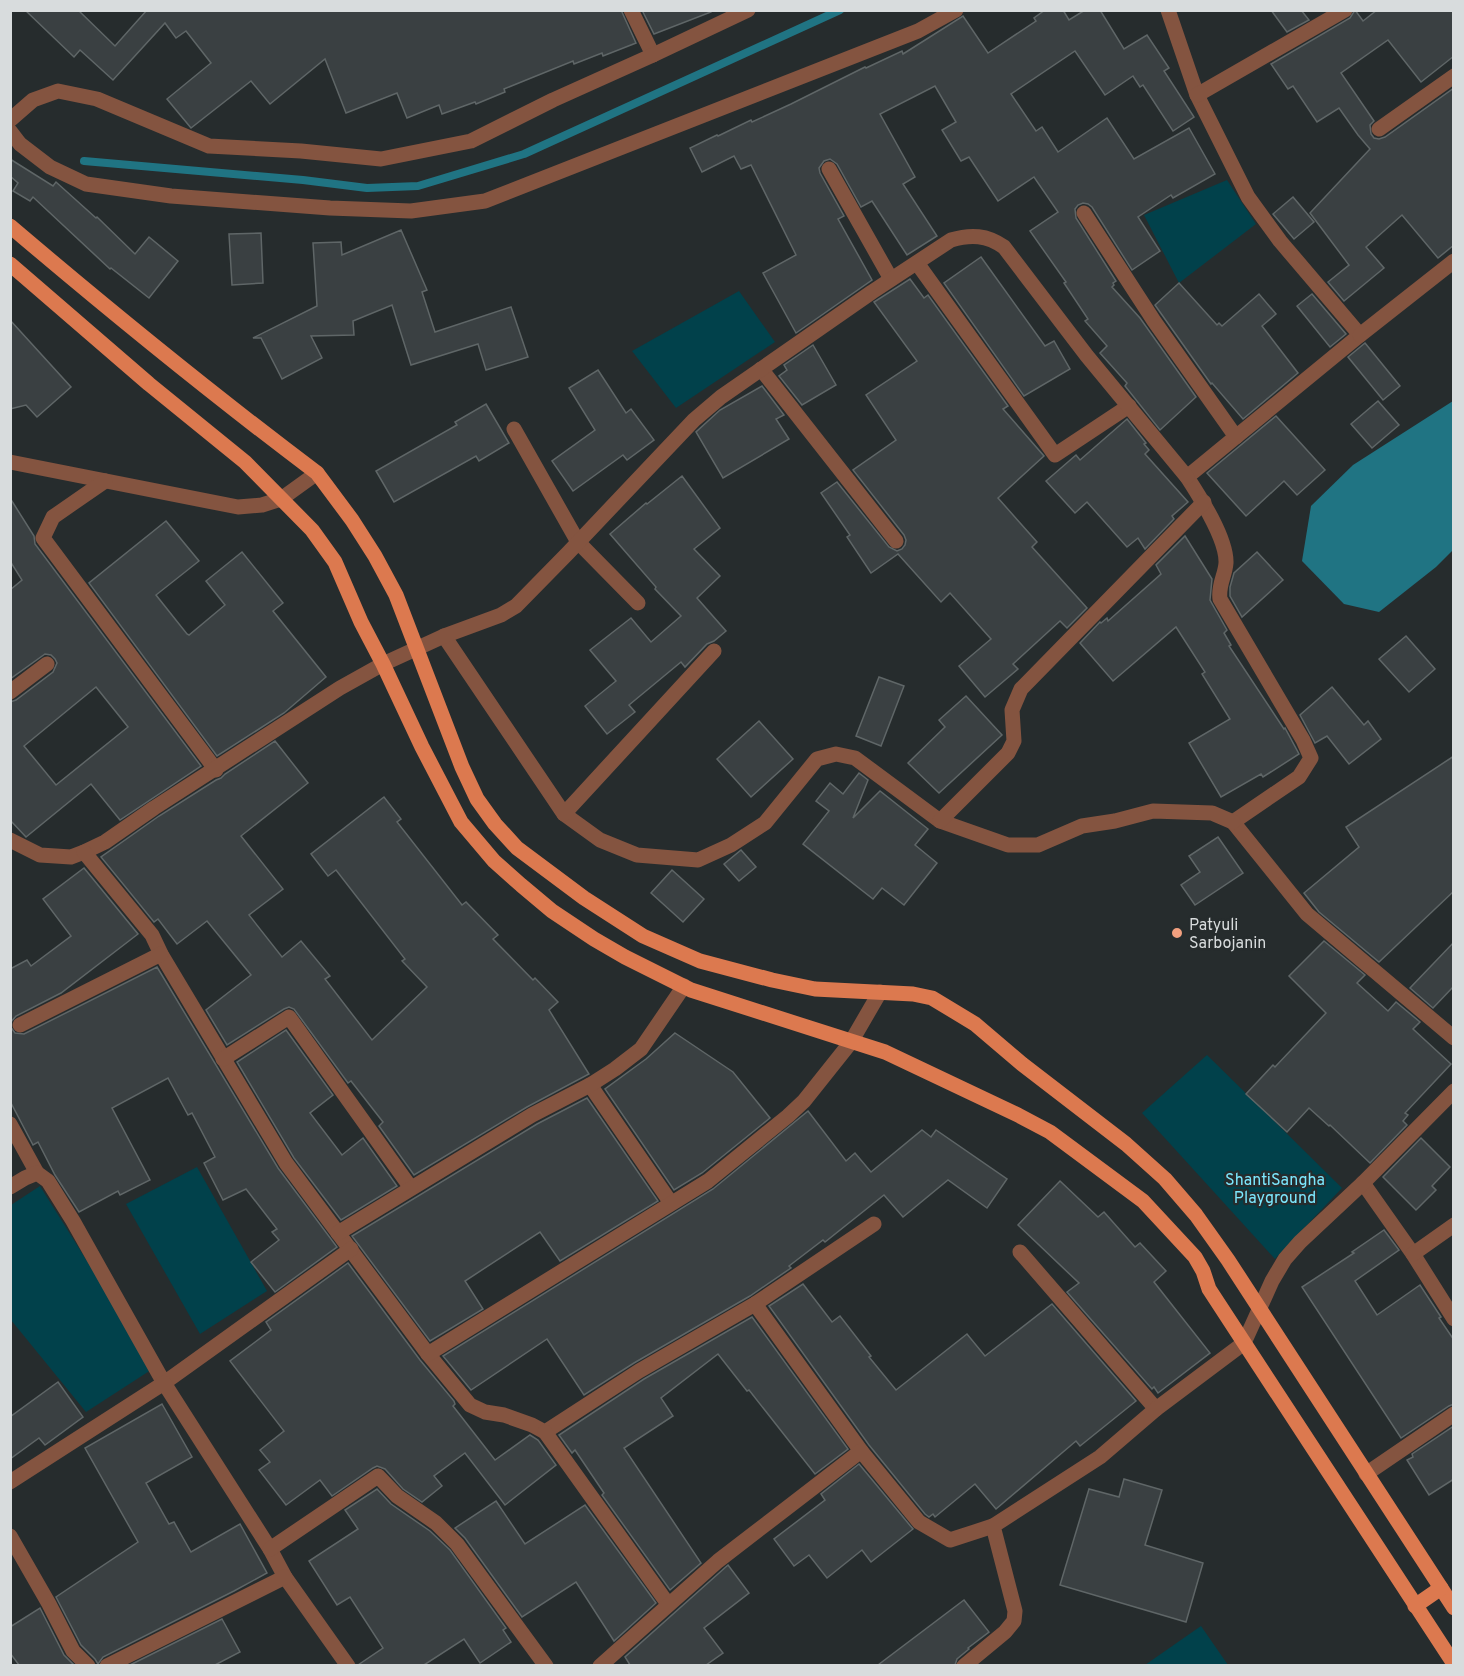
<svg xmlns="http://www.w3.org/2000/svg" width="1464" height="1676" viewBox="0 0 1464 1676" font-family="Overpass,sans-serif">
  <rect width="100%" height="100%" fill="#262c2d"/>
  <g fill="#01414b">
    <path d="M 1227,180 L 1256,224 L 1179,283 L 1144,215 Z"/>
    <path d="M 739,291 L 775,342 L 676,408 L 632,351 Z"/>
    <path d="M 1207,1055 L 1342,1188 L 1275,1259 L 1142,1113 Z"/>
    <path d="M 197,1167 L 267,1291 L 200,1334 L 126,1204 Z"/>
    <path d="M 40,1186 L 154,1368 L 86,1412 L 11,1320 L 11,1205 Z"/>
    <path d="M 1201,1626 L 1228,1665 L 1145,1665 Z"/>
  </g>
  <path fill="#207483" d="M 1453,401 L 1453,550 L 1436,567 L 1379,612 L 1344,604 L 1302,561 L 1311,506 L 1353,465 Z"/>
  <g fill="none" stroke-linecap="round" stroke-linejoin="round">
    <path stroke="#207483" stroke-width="8" d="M 84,161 L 303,180 L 367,188 L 418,186 L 524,154 L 840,10"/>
  </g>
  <g fill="#3a4042" stroke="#5f6667" stroke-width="1.5" fill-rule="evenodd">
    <path d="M 25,10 L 78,10 L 115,46 L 147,10 L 621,10 L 636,43 L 603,56 L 602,53 L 574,64 L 573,61 L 504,89 L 505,92 L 476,104 L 475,102 L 442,114 L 439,105 L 407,118 L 397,93 L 346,113 L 325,59 L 270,104 L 251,81 L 191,128 L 167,99 L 211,63 L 186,31 L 176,38 L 165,23 L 113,80 L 80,50 L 74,57 Z"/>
    <path d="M 642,10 L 711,10 L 711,12 L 654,34 Z"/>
    <path d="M 1045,10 L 1063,10 L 1069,20 L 1085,10 L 1100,10 L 1124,49 L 1147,35 L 1169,68 L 1164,71 L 1194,117 L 1173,131 L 1143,85 L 1140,87 L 1133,76 L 1105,95 L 1075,51 L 1011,94 L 1036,131 L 1042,127 L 1058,152 L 1107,118 L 1134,159 L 1189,128 L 1215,174 L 1173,198 L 1171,195 L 1138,217 L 1160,251 L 1132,270 L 1092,207 L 1088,204 L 1083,203 L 1078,205 L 1075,209 L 1076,218 L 1116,281 L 1113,283 L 1114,285 L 1112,287 L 1140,318 L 1196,397 L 1160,430 L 1125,386 L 1127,383 L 1100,353 L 1107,346 L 1085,321 L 1088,319 L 1064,283 L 1066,282 L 1030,231 L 1058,212 L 1034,177 L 998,201 L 969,157 L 961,161 L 942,130 L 956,122 L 935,86 L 880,114 L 915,177 L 903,184 L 937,236 L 907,255 L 872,201 L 861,207 L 837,164 L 830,159 L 824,161 L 819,168 L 820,173 L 844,216 L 838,219 L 872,280 L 796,333 L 763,273 L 796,255 L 751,165 L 741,169 L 734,156 L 702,172 L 690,148 L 717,135 L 718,136 L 751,120 L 752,122 L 791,104 L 865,67 L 866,68 L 902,51 L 903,54 L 963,16 L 988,53 L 1036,21 L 1034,18 Z"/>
    <path d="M 1271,10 L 1301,10 L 1309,20 L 1287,32 Z"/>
    <path d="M 1355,10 L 1363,21 L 1377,10 L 1454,10 L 1454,56 L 1421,82 L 1388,40 L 1341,73 L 1374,121 L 1370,125 L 1371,134 L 1374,138 L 1379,139 L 1385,137 L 1454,88 L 1454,245 L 1438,258 L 1402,215 L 1366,247 L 1384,268 L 1344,301 L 1328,282 L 1349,265 L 1310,213 L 1370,149 L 1358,135 L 1339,108 L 1317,122 L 1293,86 L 1288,89 L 1271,64 L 1350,18 Z"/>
    <path d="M 10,159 L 53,186 L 56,182 L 96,218 L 97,217 L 135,254 L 149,237 L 178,261 L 149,298 L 111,268 L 110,269 L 33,197 L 30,201 L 13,191 L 18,183 L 10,176 Z"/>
    <path d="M 1293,197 L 1314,222 L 1294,239 L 1273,214 Z"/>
    <path d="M 401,230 L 427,290 L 422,292 L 435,332 L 511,307 L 528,357 L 486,370 L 478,344 L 411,365 L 392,305 L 353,321 L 354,335 L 311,336 L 322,358 L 282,379 L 261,338 L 253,338 L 317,306 L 313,243 L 341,242 L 342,255 Z"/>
    <path d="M 261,233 L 263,283 L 232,285 L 229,234 Z"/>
    <path d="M 981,257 L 1045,346 L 1054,341 L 1070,369 L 1024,396 L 944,283 Z"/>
    <path d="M 910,279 L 924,298 L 928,295 L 1008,406 L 1003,409 L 1044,456 L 998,498 L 1037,542 L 1032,547 L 1087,608 L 1067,628 L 1060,621 L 1013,664 L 1018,669 L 985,697 L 959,666 L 991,639 L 950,593 L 941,602 L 898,554 L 871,573 L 847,537 L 850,535 L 821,493 L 837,482 L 889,547 L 897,551 L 902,549 L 905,545 L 906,540 L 904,535 L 853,470 L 896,440 L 866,395 L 917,361 L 874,302 Z"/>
    <path d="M 1179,283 L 1217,325 L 1219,323 L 1222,326 L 1259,294 L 1276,314 L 1262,326 L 1298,373 L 1243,419 L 1212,383 L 1211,384 L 1155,305 Z"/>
    <path d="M 1312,294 L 1346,334 L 1330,347 L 1297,306 Z"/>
    <path d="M 10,320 L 71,387 L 37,417 L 26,405 L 10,409 Z"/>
    <path d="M 1365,343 L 1400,386 L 1383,400 L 1348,357 Z"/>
    <path d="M 813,345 L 836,385 L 802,405 L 779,376 L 787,370 L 784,365 Z"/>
    <path d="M 598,370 L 626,413 L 631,409 L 654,440 L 627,460 L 623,455 L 573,491 L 552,461 L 595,430 L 569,388 Z"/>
    <path d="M 762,386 L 784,415 L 776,419 L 789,439 L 723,478 L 696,432 L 720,410 Z"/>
    <path d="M 1378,401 L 1399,425 L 1372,448 L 1351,424 Z"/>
    <path d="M 486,404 L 509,443 L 479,461 L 476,456 L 394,502 L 376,471 L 457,425 L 455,422 Z"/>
    <path d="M 1276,416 L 1325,470 L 1297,495 L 1284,481 L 1246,516 L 1207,473 Z"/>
    <path d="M 1127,419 L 1146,443 L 1144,444 L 1149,450 L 1145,454 L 1188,502 L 1172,516 L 1174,519 L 1145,549 L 1138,538 L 1127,547 L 1087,502 L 1075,513 L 1046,481 L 1076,455 L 1080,460 Z"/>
    <path d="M 682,476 L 720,528 L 694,549 L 720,576 L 697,598 L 726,631 L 714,641 L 707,644 L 685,667 L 681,662 L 629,705 L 635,712 L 607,734 L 585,706 L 616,681 L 590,650 L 631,618 L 651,642 L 681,616 L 655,589 L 656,587 L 610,534 L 646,503 L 647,504 Z"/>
    <path d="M 10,498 L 34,536 L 35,544 L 201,766 L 120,820 L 91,784 L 26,837 L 10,820 L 10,702 L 16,700 L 53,672 L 57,663 L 55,659 L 51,655 L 45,654 L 10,679 L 10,590 L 22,580 L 10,561 ZM 96,687 L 128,727 L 56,785 L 24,746 Z"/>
    <path d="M 166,521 L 199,561 L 156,595 L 187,634 L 189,635 L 225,605 L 206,581 L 242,552 L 283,603 L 273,611 L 326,677 L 284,713 L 217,756 L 89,583 Z"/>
    <path d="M 1185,536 L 1212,579 L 1210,600 L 1227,630 L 1224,633 L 1231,645 L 1229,646 L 1284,729 L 1285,728 L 1299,754 L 1263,777 L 1261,774 L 1221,797 L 1189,743 L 1230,719 L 1202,674 L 1205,672 L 1176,627 L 1113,681 L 1080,643 L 1100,622 L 1101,623 L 1107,618 L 1108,621 L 1161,574 L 1156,565 Z"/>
    <path d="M 1257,552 L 1283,580 L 1242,617 L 1230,596 L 1230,587 L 1234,573 Z"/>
    <path d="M 1406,636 L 1435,669 L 1409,692 L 1379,659 Z"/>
    <path d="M 879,677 L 904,686 L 881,746 L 856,736 Z"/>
    <path d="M 1332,687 L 1364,725 L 1368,721 L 1381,739 L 1349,764 L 1327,736 L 1315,743 L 1300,715 Z"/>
    <path d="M 966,696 L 1002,735 L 939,793 L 908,763 L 945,727 L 939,720 Z"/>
    <path d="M 759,721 L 793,759 L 751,797 L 717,759 Z"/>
    <path d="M 275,741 L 308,783 L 241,836 L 283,889 L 249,915 L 282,957 L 301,941 L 330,976 L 325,979 L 372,1040 L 427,987 L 402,961 L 405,959 L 336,870 L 328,876 L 311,854 L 384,797 L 401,819 L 397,822 L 462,905 L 466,902 L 498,935 L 493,939 L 533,980 L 535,978 L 558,1002 L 549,1010 L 589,1074 L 527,1107 L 414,1175 L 379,1126 L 383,1122 L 351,1081 L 348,1083 L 294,1009 L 289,1007 L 284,1009 L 227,1045 L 206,1010 L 251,975 L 207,921 L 177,944 L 158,919 L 154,922 L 101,857 L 159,816 L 216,780 L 221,778 L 225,774 Z"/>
    <path d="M 1454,756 L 1454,891 L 1379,962 L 1319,912 L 1304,893 L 1359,847 L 1346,827 Z"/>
    <path d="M 859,773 L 868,780 L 853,818 L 880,791 L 928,829 L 915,845 L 937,863 L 904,905 L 882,888 L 873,899 L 803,844 L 829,811 L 816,801 L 830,783 L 843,794 Z"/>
    <path d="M 1218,837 L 1243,873 L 1195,905 L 1181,885 L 1200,872 L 1189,856 Z"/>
    <path d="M 741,850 L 756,867 L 739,881 L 724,864 Z"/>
    <path d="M 84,868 L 138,934 L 61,993 L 16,1016 L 10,1023 L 10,969 L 27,960 L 31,966 L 71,936 L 43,899 Z"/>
    <path d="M 672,870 L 704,899 L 683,922 L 651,893 Z"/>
    <path d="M 1324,941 L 1365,975 L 1357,983 L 1388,1011 L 1396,1002 L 1420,1022 L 1413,1029 L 1451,1064 L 1405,1113 L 1408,1115 L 1403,1121 L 1407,1125 L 1370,1163 L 1330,1125 L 1329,1126 L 1309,1108 L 1287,1132 L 1246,1094 L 1273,1065 L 1275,1067 L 1326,1013 L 1289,976 Z"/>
    <path d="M 1454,942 L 1454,986 L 1433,1008 L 1410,988 Z"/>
    <path d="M 157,967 L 278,1168 L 337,1247 L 275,1292 L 251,1262 L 279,1240 L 272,1232 L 277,1229 L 246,1189 L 223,1200 L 204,1163 L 215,1157 L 192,1113 L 188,1115 L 168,1078 L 112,1108 L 150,1180 L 120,1195 L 118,1191 L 79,1212 L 55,1175 L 38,1142 L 33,1145 L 10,1101 L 10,1026 L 15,1033 L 24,1034 Z"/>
    <path d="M 286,1030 L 333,1095 L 310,1113 L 342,1155 L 363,1138 L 397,1186 L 341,1220 L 294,1158 L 237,1062 Z"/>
    <path d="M 675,1033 L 733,1072 L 770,1118 L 702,1173 L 674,1190 L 605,1089 L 646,1059 Z"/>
    <path d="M 587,1098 L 658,1201 L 560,1261 L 540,1232 L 465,1281 L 483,1309 L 430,1341 L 352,1236 L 537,1124 Z"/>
    <path d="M 808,1111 L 846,1161 L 855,1153 L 871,1172 L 922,1130 L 931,1137 L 936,1130 L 1007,1179 L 987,1208 L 948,1180 L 903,1217 L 884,1195 L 825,1242 L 823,1240 L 789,1266 L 791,1268 L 750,1296 L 634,1363 L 584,1395 L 547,1339 L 471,1390 L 443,1356 L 713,1189 Z"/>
    <path d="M 1421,1138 L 1450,1167 L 1432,1186 L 1436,1190 L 1416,1210 L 1383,1177 Z"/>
    <path d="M 1060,1181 L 1098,1217 L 1104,1212 L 1135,1247 L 1140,1243 L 1166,1271 L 1154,1282 L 1210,1353 L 1158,1393 L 1154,1387 L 1152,1389 L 1067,1292 L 1079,1283 L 1018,1225 Z"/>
    <path d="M 1384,1230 L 1399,1250 L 1355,1281 L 1377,1315 L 1420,1285 L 1441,1317 L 1439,1318 L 1454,1340 L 1454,1404 L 1449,1406 L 1401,1438 L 1302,1287 L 1354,1253 L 1352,1252 Z"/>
    <path d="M 348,1263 L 420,1360 L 454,1401 L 455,1404 L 453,1406 L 495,1460 L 530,1435 L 538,1440 L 556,1465 L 505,1505 L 465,1453 L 434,1476 L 442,1486 L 422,1502 L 403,1489 L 385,1469 L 377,1466 L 373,1468 L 332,1496 L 320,1480 L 286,1505 L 259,1470 L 270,1462 L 260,1450 L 284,1431 L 230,1361 L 271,1330 L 266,1322 Z"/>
    <path d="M 803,1284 L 832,1322 L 840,1316 L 871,1356 L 869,1357 L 896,1390 L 967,1334 L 985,1356 L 1052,1304 L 1136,1401 L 1080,1446 L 1076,1441 L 996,1509 L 975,1484 L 935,1517 L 933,1514 L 929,1517 L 925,1514 L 869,1445 L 769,1306 Z"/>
    <path d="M 752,1317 L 848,1449 L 815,1474 L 749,1390 L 747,1391 L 718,1354 L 661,1398 L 673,1416 L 624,1448 L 701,1563 L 670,1590 L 602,1495 L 604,1493 L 575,1450 L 572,1453 L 559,1435 L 644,1379 Z"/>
    <path d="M 58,1382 L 83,1417 L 45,1445 L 39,1438 L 10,1459 L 10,1417 Z"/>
    <path d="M 162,1404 L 192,1457 L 146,1483 L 169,1524 L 174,1522 L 191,1552 L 240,1524 L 267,1573 L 234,1591 L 103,1657 L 98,1664 L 95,1659 L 81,1645 L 56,1597 L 138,1542 L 85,1448 Z"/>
    <path d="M 1454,1426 L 1454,1479 L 1429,1495 L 1407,1460 L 1413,1457 L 1412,1454 Z"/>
    <path d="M 859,1464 L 913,1529 L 871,1562 L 862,1550 L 827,1578 L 809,1555 L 794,1566 L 774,1539 L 825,1500 L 821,1494 Z"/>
    <path d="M 1124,1479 L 1162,1490 L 1145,1545 L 1203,1563 L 1186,1622 L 1060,1585 L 1089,1489 L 1119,1497 Z"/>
    <path d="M 377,1489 L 391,1504 L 430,1531 L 450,1550 L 506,1628 L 503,1630 L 511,1642 L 480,1663 L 464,1639 L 424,1665 L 358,1665 L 383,1648 L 350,1597 L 337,1605 L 309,1561 L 358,1529 L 345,1510 Z"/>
    <path d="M 496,1501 L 525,1544 L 585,1505 L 656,1603 L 614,1641 L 576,1582 L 522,1617 L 465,1538 L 455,1528 Z"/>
    <path d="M 728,1565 L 749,1593 L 704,1628 L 723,1653 L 706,1665 L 630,1665 L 625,1657 Z"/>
    <path d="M 964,1600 L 989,1632 L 968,1648 L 969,1649 L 957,1659 L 955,1665 L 878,1665 Z"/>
    <path d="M 40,1608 L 64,1655 L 74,1665 L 19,1665 L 10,1653 L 10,1627 Z"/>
    <path d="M 222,1619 L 240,1652 L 215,1665 L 130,1665 Z"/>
  </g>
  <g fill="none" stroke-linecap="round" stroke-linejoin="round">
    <g stroke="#845440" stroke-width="15">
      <path d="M 631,10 L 653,55"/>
      <path d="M 1168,10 L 1197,95 L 1248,197 L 1280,241 L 1360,335 L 1187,477 C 1200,497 1227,539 1226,563 C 1225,576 1218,585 1220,599 L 1303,740 L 1311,758 L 1299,777 L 1233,822 L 1307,914 L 1454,1038"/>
      <path d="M 1197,95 L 1345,10"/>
      <path d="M 10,120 L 33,100 L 58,91 L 97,99 L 209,146 L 301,151 L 381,159 L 471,141 L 553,100 L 653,55 L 748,10"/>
      <path d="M 1379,129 L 1454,76"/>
      <path d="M 10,131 L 20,144 L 50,167 L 86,184 L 171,196 L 330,208 L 411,211 L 485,201 L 918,31 L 956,10"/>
      <path d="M 829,169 L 891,279"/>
      <path d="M 1084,213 L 1154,321 L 1236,437"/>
      <path d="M 917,263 L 1055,455 L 1129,406"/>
      <path d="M 1360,335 L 1454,261"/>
      <path d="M 761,369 L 896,541"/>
      <path d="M 514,429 L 578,542 L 638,603"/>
      <path d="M 10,462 L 238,507 L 262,505 L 281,499 L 317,473"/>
      <path d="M 105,481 L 53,517 L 43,538 L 216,770"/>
      <path d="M 444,636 L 564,814 L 600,840 L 637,855 L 698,860 L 731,845 L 765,823 L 817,759 L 836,754 L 855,758 L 940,821 L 1008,845 L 1038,845 L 1082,826 L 1115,821 L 1153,811 L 1212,813 L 1233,822"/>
      <path d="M 10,692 L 47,664"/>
      <path d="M 564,814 L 714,651"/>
      <path d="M 940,821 L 1008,753 L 1014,741 L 1012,710 L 1021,689 L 1204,502"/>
      <path d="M 10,840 L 40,855 L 71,857 L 84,852 L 105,842 L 154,808 L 340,688 L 383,664 L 444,636 L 501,615 L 516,606 L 568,553 L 694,420 L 721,397 L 872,292 L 951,240 C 971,234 987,235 1004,247 L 1087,356 L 1187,477"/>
      <path d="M 84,852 L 152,935 L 161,954 L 286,1163 L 428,1354 L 470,1405 L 485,1412 L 504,1415 L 532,1425 L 545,1432 L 639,1371 L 755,1304 L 874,1224"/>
      <path d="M 20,1025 L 161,954"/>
      <path d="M 223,1059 L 289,1017 L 411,1188"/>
      <path d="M 590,1085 L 671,1203"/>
      <path d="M 10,1124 L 37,1173"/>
      <path d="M 1363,1183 L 1413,1254 L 1454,1319"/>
      <path d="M 10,1187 L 25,1178 L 37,1173 L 48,1181 L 73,1221 L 164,1383 L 351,1249"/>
      <path d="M 338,1233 L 532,1115 L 590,1085 L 615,1069 L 641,1049 L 684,986"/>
      <path d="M 1020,1252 L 1156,1409"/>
      <path d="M 1413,1254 L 1454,1225"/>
      <path d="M 755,1304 L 861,1451"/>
      <path d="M 428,1354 L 708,1181 L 788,1116 L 804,1101 L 851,1042 L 880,992"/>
      <path d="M 545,1432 L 668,1604"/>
      <path d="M 1366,1474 L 1454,1414"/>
      <path d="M 10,1482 L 164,1383 L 270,1549 L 285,1577 L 348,1666"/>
      <path d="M 10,1536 L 49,1604 L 73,1651 L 88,1666"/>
      <path d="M 270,1549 L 378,1476 L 397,1496 L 436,1523 L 457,1544 L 546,1666"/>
      <path d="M 107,1666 L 285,1577"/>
      <path d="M 600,1666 L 718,1561 L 861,1451 L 919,1522 L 950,1540 L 993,1526"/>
      <path d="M 964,1666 L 1005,1632 L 1014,1621 L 1015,1611 L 993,1526 L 1100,1457 L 1156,1409 L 1244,1343 L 1272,1281 L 1285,1259 L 1300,1242 L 1363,1183 L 1454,1091"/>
    </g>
    <g stroke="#dc794f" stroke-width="15">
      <path d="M 10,226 C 110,311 212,394 317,473 L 352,520 L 375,556 L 396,595 L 462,767 L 477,799 L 495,824 L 517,848 L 584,898 L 643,936 L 700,961 L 772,980 L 815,989 L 913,994 L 932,998 L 975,1024 L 1022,1064 L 1126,1144 L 1165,1179 L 1196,1215 L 1228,1260 L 1454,1608"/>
      <path d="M 10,264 L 149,384 L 245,462 L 312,530 L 335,562 L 361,622 L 383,664 L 422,747 L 461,822 L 494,861 L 521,885 L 552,911 L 594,939 L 625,957 L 691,990 L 885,1052 L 1018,1115 L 1050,1132 L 1143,1201 L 1195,1257 L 1203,1271 L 1209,1289 L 1454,1664"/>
      <path d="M 1415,1606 L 1441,1588"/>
    </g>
  </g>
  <circle fill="#f2a07f" stroke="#262c2d" stroke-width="2" cx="1177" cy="933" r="6"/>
  <g text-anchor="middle" stroke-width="4.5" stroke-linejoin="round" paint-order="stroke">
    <g font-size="16" fill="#d8dcdd" stroke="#262c2d" text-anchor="start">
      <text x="1189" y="930">Patyuli<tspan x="1189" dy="18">Sarbojanin</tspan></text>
    </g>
    <g font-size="16" fill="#7ce8fe" stroke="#262c2d">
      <text x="1275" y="1185">ShantiSangha<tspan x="1275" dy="18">Playground</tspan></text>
    </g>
  </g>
  <rect width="1464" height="1676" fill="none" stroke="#d8dcdd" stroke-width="24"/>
</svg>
